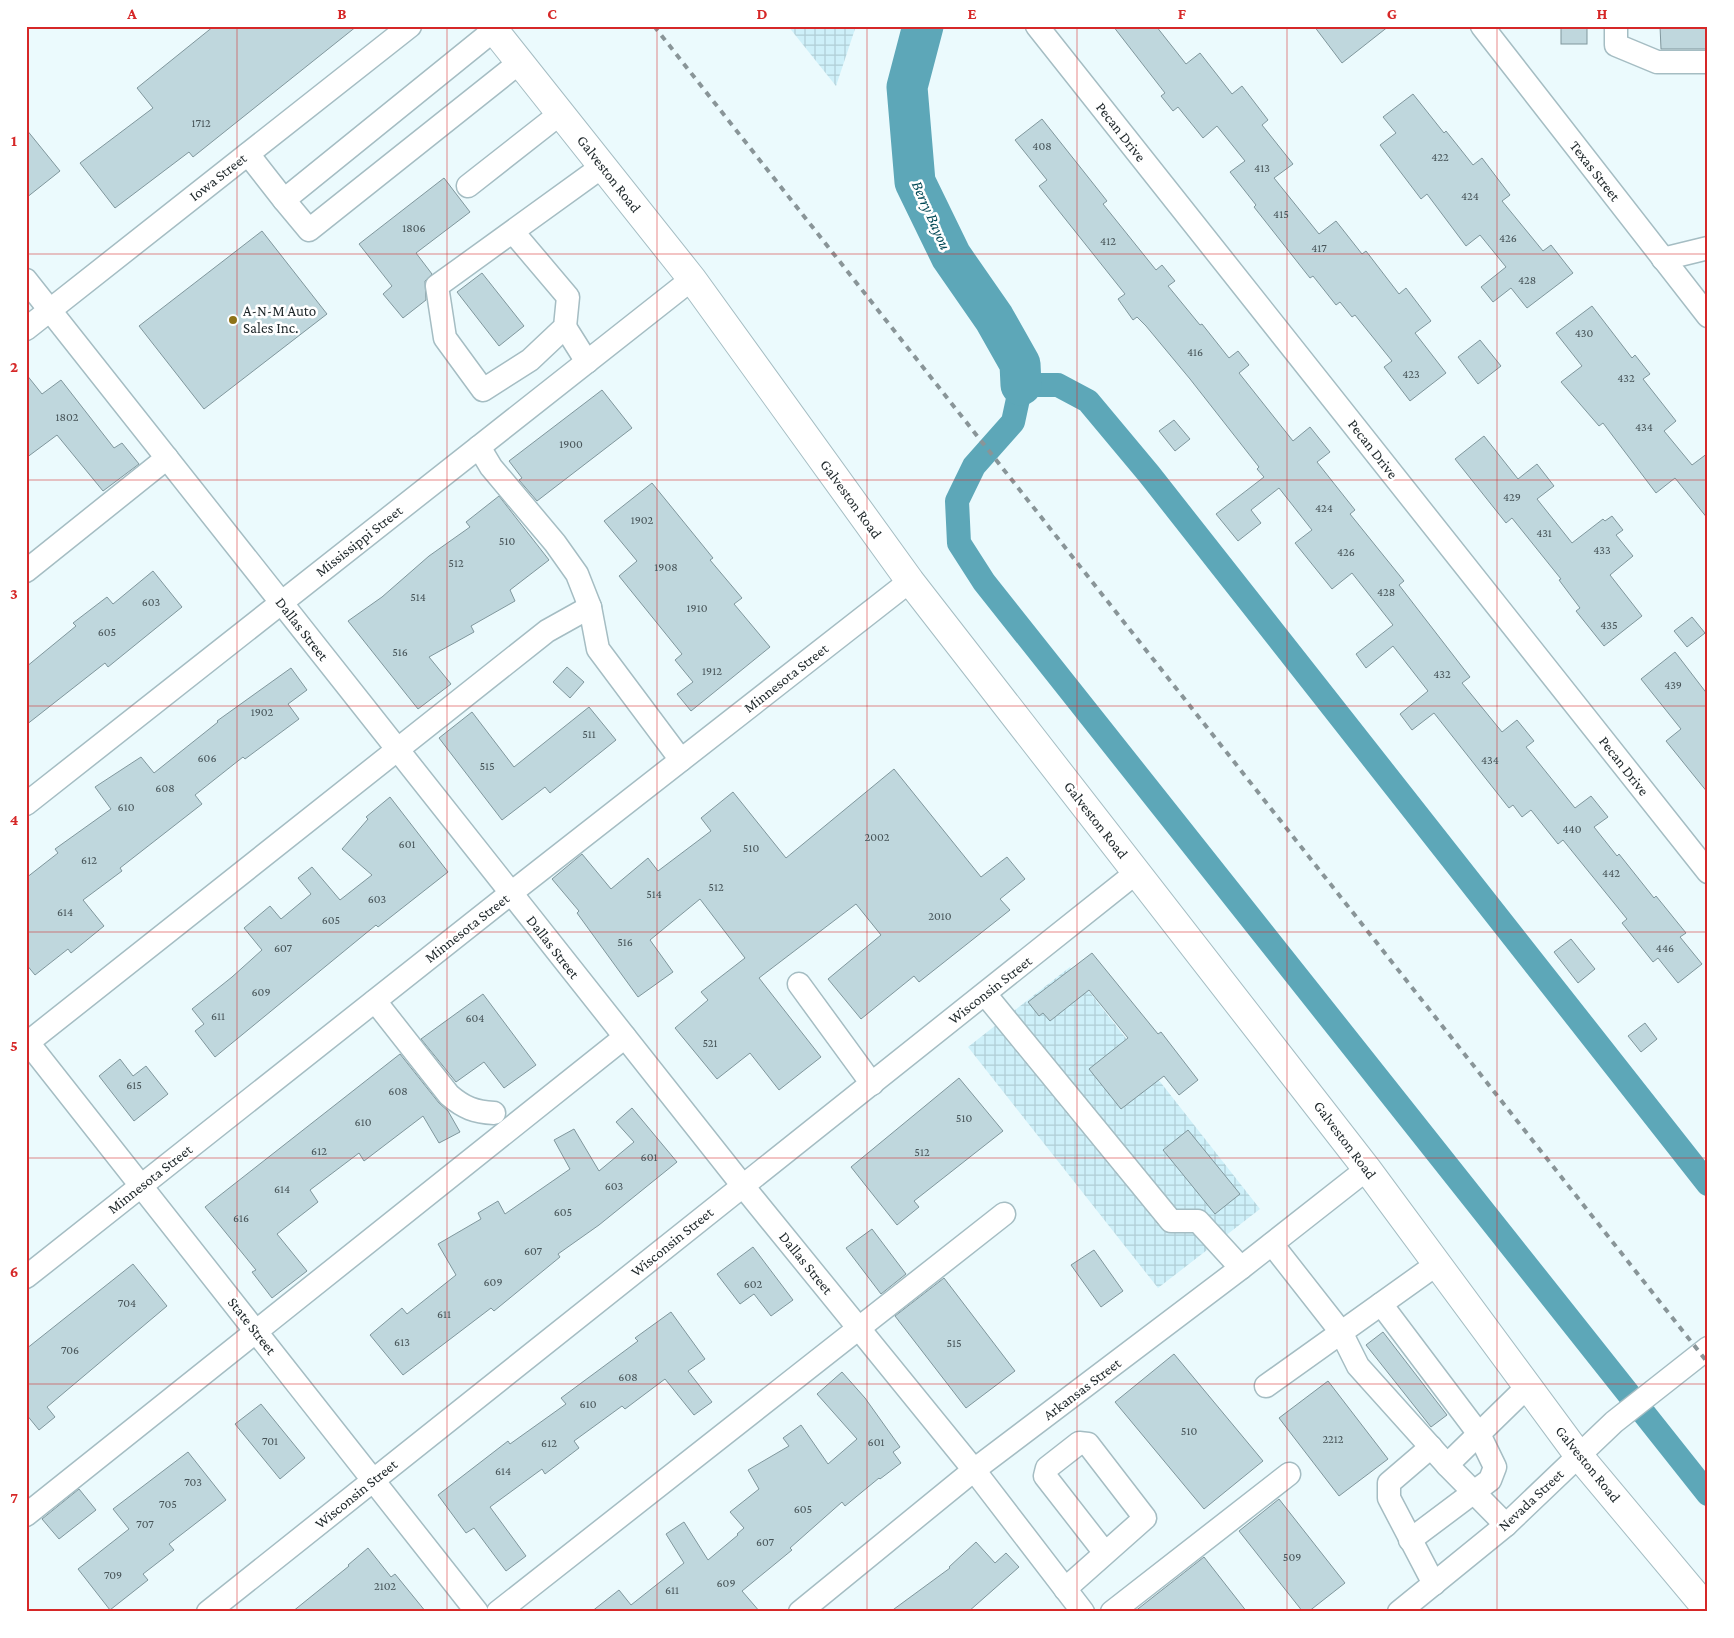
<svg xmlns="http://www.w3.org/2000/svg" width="1734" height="1638" viewBox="0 0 1734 1638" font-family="'Crimson Pro',serif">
  <defs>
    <pattern id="industrial-grid" width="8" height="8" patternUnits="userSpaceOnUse" patternTransform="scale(1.25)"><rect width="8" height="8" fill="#cef0f9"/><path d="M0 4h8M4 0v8" fill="none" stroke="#b0ced6"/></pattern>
  </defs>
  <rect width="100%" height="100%" fill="#ebfafd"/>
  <g fill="url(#industrial-grid)">
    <path d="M 788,26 L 856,26 L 836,86 Z"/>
    <path d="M 1070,967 L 1260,1209 L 1158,1288 L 968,1047 Z"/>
  </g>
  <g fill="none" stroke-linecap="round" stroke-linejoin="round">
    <path stroke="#5da7b8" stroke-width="24" d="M 1708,1184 L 1149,474 L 1088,401 L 1058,385 L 1021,385 L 1013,422 L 974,466 L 957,501 L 959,543 L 984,582 L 1708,1494"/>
    <path stroke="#5da7b8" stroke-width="41" d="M 923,26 L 907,87 L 915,182 L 951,256 L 994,318 L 1020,364 L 1021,385"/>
  </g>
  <g fill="#bfd7dd" stroke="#80979d">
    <path d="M 214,26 L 357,26 L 193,157 L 189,152 L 115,208 L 80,163 L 153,108 L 137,88 Z"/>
    <path d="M 1113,26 L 1156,26 L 1186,64 L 1200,53 L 1232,94 L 1242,86 L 1268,120 L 1262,125 L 1293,164 L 1274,178 L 1319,234 L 1336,221 L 1362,254 L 1366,251 L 1399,294 L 1406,288 L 1431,321 L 1415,333 L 1446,373 L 1410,401 L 1384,367 L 1392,361 L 1355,315 L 1352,317 L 1340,302 L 1336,305 L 1313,276 L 1310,278 L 1254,207 L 1256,205 L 1230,172 L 1245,161 L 1217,126 L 1203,138 L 1178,107 L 1173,111 L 1161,96 L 1165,93 Z"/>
    <path d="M 1314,26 L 1389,26 L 1342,63 Z"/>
    <rect x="1561" y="26" width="26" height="18"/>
    <path d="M 1660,26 L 1708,26 L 1708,49 L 1661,49 Z"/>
    <path d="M 1413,94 L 1444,133 L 1446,131 L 1473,165 L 1482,158 L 1510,195 L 1502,201 L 1543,251 L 1551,245 L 1573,273 L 1527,308 L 1511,288 L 1493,302 L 1481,287 L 1506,267 L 1480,235 L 1466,246 L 1427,194 L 1421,199 L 1380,145 L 1396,133 L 1383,117 Z"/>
    <path d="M 1042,119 L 1107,201 L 1103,204 L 1156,270 L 1162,265 L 1175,281 L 1168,286 L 1200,325 L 1202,324 L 1229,358 L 1238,351 L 1249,365 L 1239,373 L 1293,441 L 1310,427 L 1330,452 L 1317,462 L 1355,510 L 1350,514 L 1404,581 L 1399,585 L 1470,677 L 1462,683 L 1502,732 L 1517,720 L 1534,741 L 1526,747 L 1575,808 L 1591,796 L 1608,817 L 1594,827 L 1617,856 L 1619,854 L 1654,898 L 1656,896 L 1686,933 L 1680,937 L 1702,964 L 1678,983 L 1658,958 L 1653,962 L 1622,923 L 1627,919 L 1563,840 L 1558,844 L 1531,810 L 1522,817 L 1513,805 L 1509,808 L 1434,713 L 1412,730 L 1400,714 L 1428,691 L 1393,646 L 1366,668 L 1356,654 L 1393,625 L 1352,573 L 1332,589 L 1295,543 L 1312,530 L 1279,488 L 1251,510 L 1261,523 L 1238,541 L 1216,514 L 1264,477 L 1257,469 L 1259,467 L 1190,379 L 1146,326 L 1137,317 L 1133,320 L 1118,299 L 1125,294 L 1039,186 L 1047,180 L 1015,140 Z"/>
    <path d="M 26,129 L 60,171 L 26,198 Z"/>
    <path d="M 444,178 L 470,212 L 416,253 L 432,274 L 425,281 L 426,300 L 403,318 L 383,294 L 392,286 L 359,244 Z"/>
    <path d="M 262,231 L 327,314 L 204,409 L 139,326 Z"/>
    <path d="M 482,273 L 524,326 L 499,346 L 457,292 Z"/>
    <path d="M 1592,306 L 1632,358 L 1635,355 L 1650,374 L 1643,379 L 1676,421 L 1664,431 L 1692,465 L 1708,453 L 1708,519 L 1675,478 L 1656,493 L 1603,423 L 1599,426 L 1561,382 L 1582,366 L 1556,333 Z"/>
    <path d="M 1480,340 L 1501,366 L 1478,384 L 1458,357 Z"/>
    <path d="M 26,374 L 42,394 L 61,380 L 114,448 L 122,443 L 139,464 L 103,491 L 57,435 L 26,458 Z"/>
    <path d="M 602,390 L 632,428 L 537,501 L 519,480 L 522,478 L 509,461 Z"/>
    <path d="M 1174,420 L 1190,439 L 1175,451 L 1159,431 Z"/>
    <path d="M 1484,436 L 1518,479 L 1537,464 L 1554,486 L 1537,499 L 1572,543 L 1603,519 L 1605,521 L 1612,516 L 1623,530 L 1616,535 L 1633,556 L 1610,575 L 1642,616 L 1604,646 L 1576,611 L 1580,608 L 1559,580 L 1561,579 L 1512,518 L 1506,523 L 1455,459 Z"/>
    <path d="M 652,483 L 713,558 L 710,560 L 742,598 L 734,604 L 770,647 L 691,711 L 677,694 L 693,682 L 675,660 L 682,654 L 619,576 L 637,561 L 604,521 Z"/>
    <path d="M 499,496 L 549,560 L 510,590 L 515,601 L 471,626 L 474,632 L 429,657 L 451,684 L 418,709 L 348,621 L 382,597 L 429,556 L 470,527 L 466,522 Z"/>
    <path d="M 153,571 L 182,607 L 108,667 L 105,663 L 26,725 L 26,667 L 76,626 L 73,623 L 107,597 L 113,604 Z"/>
    <path d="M 1692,617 L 1705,633 L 1687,647 L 1674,631 Z"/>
    <path d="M 1675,652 L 1708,695 L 1708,793 L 1666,741 L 1681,729 L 1641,679 Z"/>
    <path d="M 567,667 L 584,682 L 570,698 L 553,682 Z"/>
    <path d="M 291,668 L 307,690 L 288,704 L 299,719 L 245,759 L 243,757 L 195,795 L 202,804 L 120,868 L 122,871 L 83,900 L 104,926 L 71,953 L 68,949 L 35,975 L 26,964 L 26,878 L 58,853 L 55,849 L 111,809 L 95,787 L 141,757 L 154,773 L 218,722 L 217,721 Z"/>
    <path d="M 589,707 L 616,740 L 550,793 L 545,787 L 502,820 L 439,738 L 472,712 L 514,767 Z"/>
    <path d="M 894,769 L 981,877 L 1007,857 L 1025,879 L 1000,899 L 1010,910 L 919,982 L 914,976 L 861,1019 L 828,979 L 881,935 L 856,904 L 759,978 L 821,1057 L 779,1090 L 750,1053 L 717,1079 L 675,1028 L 708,1000 L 701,992 L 745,958 L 700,899 L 650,940 L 673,972 L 638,997 L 577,913 L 579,911 L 552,879 L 582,854 L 611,889 L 648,858 L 658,871 L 711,831 L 701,818 L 733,792 L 786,858 Z"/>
    <path d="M 390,797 L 448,872 L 378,927 L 376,925 L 215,1057 L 195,1031 L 204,1024 L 192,1009 L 232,977 L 262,950 L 244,928 L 270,906 L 281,919 L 311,894 L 298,878 L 312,867 L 340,900 L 372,875 L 342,849 L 368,819 L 366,817 Z"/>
    <path d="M 1571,939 L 1595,969 L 1578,983 L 1554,952 Z"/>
    <path d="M 1092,953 L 1158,1034 L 1161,1032 L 1198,1080 L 1179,1095 L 1164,1076 L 1121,1109 L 1089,1069 L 1128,1038 L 1089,990 L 1050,1021 L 1043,1013 L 1039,1016 L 1028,1002 Z"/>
    <path d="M 483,994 L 536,1065 L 504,1088 L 484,1062 L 456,1082 L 421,1039 Z"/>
    <path d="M 1645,1023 L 1657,1039 L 1641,1052 L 1628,1036 Z"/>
    <path d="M 400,1054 L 439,1103 L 448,1111 L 460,1132 L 439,1143 L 423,1116 L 364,1161 L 359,1153 L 310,1190 L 318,1202 L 277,1234 L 307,1271 L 272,1298 L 252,1272 L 256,1270 L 205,1207 Z"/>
    <path d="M 120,1059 L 133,1076 L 146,1066 L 168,1094 L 134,1121 L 99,1076 Z"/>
    <path d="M 959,1078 L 1003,1131 L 914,1201 L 919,1207 L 897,1225 L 851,1167 Z"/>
    <path d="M 632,1108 L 677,1162 L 599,1225 L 558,1254 L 560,1257 L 494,1311 L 491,1308 L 403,1375 L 370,1335 L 402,1308 L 407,1314 L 456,1275 L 438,1244 L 481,1219 L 478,1213 L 498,1201 L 505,1214 L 570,1169 L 554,1140 L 574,1129 L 599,1171 L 634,1142 L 616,1122 Z"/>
    <path d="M 1188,1130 L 1240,1194 L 1215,1214 L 1163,1150 Z"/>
    <path d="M 872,1229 L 906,1274 L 881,1294 L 846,1248 Z"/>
    <path d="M 753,1247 L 793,1300 L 771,1316 L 754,1294 L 740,1304 L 717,1274 Z"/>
    <path d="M 1094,1250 L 1123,1291 L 1101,1307 L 1071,1265 Z"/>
    <path d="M 133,1264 L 167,1306 L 47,1407 L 55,1417 L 39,1430 L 26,1414 L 26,1349 Z"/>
    <path d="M 944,1278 L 1015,1371 L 966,1408 L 895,1316 Z"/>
    <path d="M 671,1312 L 705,1359 L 688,1371 L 712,1402 L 694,1415 L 665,1379 L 625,1409 L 622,1406 L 574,1441 L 579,1448 L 545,1474 L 542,1469 L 490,1507 L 526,1556 L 506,1571 L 474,1528 L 466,1533 L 438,1495 L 508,1441 L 510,1444 L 566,1404 L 561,1398 L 638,1341 L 635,1338 Z"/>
    <path d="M 1383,1332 L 1447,1415 L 1431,1427 L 1366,1345 Z"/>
    <path d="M 1174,1354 L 1263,1461 L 1204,1509 L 1115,1402 Z"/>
    <path d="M 842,1372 L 865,1398 L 900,1447 L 893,1452 L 901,1463 L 880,1479 L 879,1478 L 845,1506 L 842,1502 L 790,1548 L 792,1550 L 742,1591 L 760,1612 L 591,1612 L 619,1590 L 631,1605 L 684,1563 L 666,1534 L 684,1522 L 708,1560 L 738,1535 L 737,1534 L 744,1528 L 730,1512 L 759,1489 L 748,1470 L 789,1446 L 783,1438 L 801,1425 L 828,1464 L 857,1439 L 817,1394 Z"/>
    <path d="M 1328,1381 L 1388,1459 L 1339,1496 L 1279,1418 Z"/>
    <path d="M 261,1404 L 305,1458 L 280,1479 L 235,1424 Z"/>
    <path d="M 188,1452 L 226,1500 L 169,1544 L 174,1550 L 143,1574 L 148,1580 L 110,1610 L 78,1569 L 129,1529 L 113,1509 Z"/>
    <path d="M 79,1489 L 96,1510 L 59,1539 L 42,1519 Z"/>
    <path d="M 1279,1499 L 1345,1583 L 1308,1612 L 1303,1612 L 1239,1531 Z"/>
    <path d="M 976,1542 L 995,1563 L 1006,1553 L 1019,1567 L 968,1612 L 890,1612 L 950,1568 L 949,1567 Z"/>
    <path d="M 368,1548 L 391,1577 L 395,1574 L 426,1612 L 292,1612 L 349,1566 L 348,1565 Z"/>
    <path d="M 1204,1557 L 1247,1612 L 1134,1612 Z"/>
  </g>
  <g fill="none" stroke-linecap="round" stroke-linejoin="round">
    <defs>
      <g id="minor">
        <path d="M 1037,26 L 1708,872"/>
        <path d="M 1482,26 L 1708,316"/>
        <path d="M 1616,26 L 1616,45 L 1657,62 L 1708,62"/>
        <path d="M 248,154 L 284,200 L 494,30"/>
        <path d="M 468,186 L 561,113"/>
        <path d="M 284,200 L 309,230 L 520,62"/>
        <path d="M 513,232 L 568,297 L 565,327 L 530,360 L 483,390 L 445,338 L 437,286 L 603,166"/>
        <path d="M 1663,259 L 1708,248"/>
        <path d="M 26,280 L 743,1186 L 974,1470 L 1083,1612"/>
        <path d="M 565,327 L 587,362"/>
        <path d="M 26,329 L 410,26"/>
        <path d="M 479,447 L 491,467 L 555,543 L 577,574 L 590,607 L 598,649 L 681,760"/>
        <path d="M 26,571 L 167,458"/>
        <path d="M 26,804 L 692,279"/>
        <path d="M 799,984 L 872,1084"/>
        <path d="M 985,994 L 1171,1221 L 1198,1221 L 1241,1268"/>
        <path d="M 375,1001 L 449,1095 C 464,1108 475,1112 494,1113"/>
        <path d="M 26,1040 L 477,1612"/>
        <path d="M 26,1044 L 547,631 L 590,607"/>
        <path d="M 1272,1244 L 1341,1332 L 1358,1366 L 1447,1465 L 1506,1525"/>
        <path d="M 26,1277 L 511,893 L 910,581"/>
        <path d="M 1381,1304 L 1479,1434 L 1495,1467 L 1490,1480 L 1410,1540"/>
        <path d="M 1266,1386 L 1437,1264"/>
        <path d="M 1431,1447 L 1389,1483 L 1389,1498 L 1434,1584"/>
        <path d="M 1447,1465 L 1528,1386"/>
        <path d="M 26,1515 L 625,1037"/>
        <path d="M 1065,1589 L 1145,1518 L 1088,1444 L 1079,1443 L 1047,1468 L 1045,1476 L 1105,1553"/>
        <path d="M 208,1612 L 1137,872"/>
        <path d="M 498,1612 L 1004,1214"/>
        <path d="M 800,1612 L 974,1470 L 1241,1268 L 1367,1169"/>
        <path d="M 1112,1612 L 1289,1474"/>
        <path d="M 1399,1612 L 1506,1525 L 1614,1422 L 1708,1348"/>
      </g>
      <path id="major" d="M 491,26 L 692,279 L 910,581 L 1367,1169 L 1579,1456 L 1708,1610"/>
    </defs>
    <use href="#minor" stroke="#a5bdc3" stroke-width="25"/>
    <use href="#major" stroke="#a5bdc3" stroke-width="30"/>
    <use href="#minor" stroke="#fff" stroke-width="22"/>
    <use href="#major" stroke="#fff" stroke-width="28"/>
    <path stroke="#899598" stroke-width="4" stroke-dasharray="6 6" stroke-linecap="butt" d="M 654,26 L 1708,1363"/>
  </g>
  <path fill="none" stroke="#d62828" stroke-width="1" stroke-opacity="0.55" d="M 237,26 L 237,1612M 447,26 L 447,1612M 657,26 L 657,1612M 867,26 L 867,1612M 1077,26 L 1077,1612M 1287,26 L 1287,1612M 1497,26 L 1497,1612M 26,254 L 1708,254M 26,480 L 1708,480M 26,706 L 1708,706M 26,932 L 1708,932M 26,1158 L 1708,1158M 26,1384 L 1708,1384"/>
  <circle fill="#8e7318" stroke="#fff" stroke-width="2" cx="233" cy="320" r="5"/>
  <g text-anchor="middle" stroke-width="5" stroke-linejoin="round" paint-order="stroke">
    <g font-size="12" fill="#465357">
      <text x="201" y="127">1712</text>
      <text x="1042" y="150">408</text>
      <text x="1440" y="161">422</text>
      <text x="1262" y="172">413</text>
      <text x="1470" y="200">424</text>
      <text x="1281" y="218">415</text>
      <text x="414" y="232">1806</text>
      <text x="1508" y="242">426</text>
      <text x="1108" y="245">412</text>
      <text x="1319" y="252">417</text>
      <text x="1527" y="284">428</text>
      <text x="1584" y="337">430</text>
      <text x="1195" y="356">416</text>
      <text x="1411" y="378">423</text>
      <text x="1626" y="382">432</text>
      <text x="67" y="421">1802</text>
      <text x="1644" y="431">434</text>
      <text x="571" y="448">1900</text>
      <text x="1512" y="501">429</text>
      <text x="1324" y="512">424</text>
      <text x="642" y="524">1902</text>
      <text x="1544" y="537">431</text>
      <text x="507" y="545">510</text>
      <text x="1602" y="554">433</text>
      <text x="1346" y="556">426</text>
      <text x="456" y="567">512</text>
      <text x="666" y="571">1908</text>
      <text x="1386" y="596">428</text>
      <text x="418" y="601">514</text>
      <text x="151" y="606">603</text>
      <text x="697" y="612">1910</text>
      <text x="1609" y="629">435</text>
      <text x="107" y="636">605</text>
      <text x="400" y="656">516</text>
      <text x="712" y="675">1912</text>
      <text x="1442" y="678">432</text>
      <text x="1673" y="689">439</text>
      <text x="262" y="716">1902</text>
      <text x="589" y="738">511</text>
      <text x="207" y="762">606</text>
      <text x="1490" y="764">434</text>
      <text x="487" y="770">515</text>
      <text x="165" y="792">608</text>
      <text x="126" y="811">610</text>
      <text x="1572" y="833">440</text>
      <text x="877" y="841">2002</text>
      <text x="407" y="848">601</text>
      <text x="751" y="852">510</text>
      <text x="89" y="864">612</text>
      <text x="1611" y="877">442</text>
      <text x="716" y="891">512</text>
      <text x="654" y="898">514</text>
      <text x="377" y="903">603</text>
      <text x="65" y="916">614</text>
      <text x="940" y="920">2010</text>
      <text x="331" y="924">605</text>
      <text x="625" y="946">516</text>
      <text x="283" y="952">607</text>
      <text x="1665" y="952">446</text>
      <text x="261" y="996">609</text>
      <text x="218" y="1020">611</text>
      <text x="475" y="1022">604</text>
      <text x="710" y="1047">521</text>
      <text x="134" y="1089">615</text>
      <text x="398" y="1095">608</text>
      <text x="964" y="1122">510</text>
      <text x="363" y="1126">610</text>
      <text x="319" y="1155">612</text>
      <text x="922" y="1156">512</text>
      <text x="649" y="1161">601</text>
      <text x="614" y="1190">603</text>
      <text x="282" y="1193">614</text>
      <text x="563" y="1216">605</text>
      <text x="241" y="1222">616</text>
      <text x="533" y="1255">607</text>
      <text x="493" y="1286">609</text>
      <text x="753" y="1288">602</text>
      <text x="127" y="1307">704</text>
      <text x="444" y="1318">611</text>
      <text x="402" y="1346">613</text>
      <text x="954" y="1347">515</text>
      <text x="70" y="1354">706</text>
      <text x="628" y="1381">608</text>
      <text x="588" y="1408">610</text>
      <text x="1189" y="1435">510</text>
      <text x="1333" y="1443">2212</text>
      <text x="270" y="1445">701</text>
      <text x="876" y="1446">601</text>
      <text x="549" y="1447">612</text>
      <text x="503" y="1475">614</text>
      <text x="193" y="1486">703</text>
      <text x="168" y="1508">705</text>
      <text x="803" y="1513">605</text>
      <text x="145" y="1528">707</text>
      <text x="765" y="1546">607</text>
      <text x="1292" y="1561">509</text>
      <text x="113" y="1579">709</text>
      <text x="726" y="1587">609</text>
      <text x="385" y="1590">2102</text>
      <text x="672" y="1594">611</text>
    </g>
    <g font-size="15" fill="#1e272a" stroke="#fff">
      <text transform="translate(1121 132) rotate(52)" y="5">Pecan Drive</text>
      <text transform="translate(1595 171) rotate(52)" y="5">Texas Street</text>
      <text transform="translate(609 174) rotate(52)" y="5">Galveston Road</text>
      <text transform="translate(218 177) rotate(-38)" y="5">Iowa Street</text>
      <text transform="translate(1373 449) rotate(52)" y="5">Pecan Drive</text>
      <text transform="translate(851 499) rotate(54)" y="5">Galveston Road</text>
      <text transform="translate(359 541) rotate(-38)" y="5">Mississippi Street</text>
      <text transform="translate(302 629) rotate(52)" y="5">Dallas Street</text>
      <text transform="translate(786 678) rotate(-38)" y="5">Minnesota Street</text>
      <text transform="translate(1624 766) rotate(52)" y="5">Pecan Drive</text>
      <text transform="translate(1096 820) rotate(52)" y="5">Galveston Road</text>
      <text transform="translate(467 928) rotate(-38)" y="5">Minnesota Street</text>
      <text transform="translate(553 947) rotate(52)" y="5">Dallas Street</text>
      <text transform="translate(990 990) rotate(-38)" y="5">Wisconsin Street</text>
      <text transform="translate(1345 1140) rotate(53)" y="5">Galveston Road</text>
      <text transform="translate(150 1179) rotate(-38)" y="5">Minnesota Street</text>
      <text transform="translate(672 1242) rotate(-39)" y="5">Wisconsin Street</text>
      <text transform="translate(806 1263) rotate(51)" y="5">Dallas Street</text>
      <text transform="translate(252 1326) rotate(52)" y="5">State Street</text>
      <text transform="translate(1082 1389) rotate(-37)" y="5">Arkansas Street</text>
      <text transform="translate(1588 1464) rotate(51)" y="5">Galveston Road</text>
      <text transform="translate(356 1494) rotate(-39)" y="5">Wisconsin Street</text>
      <text transform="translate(1531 1500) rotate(-43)" y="5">Nevada Street</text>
    </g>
    <g font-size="15" fill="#1e272a" stroke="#fff" text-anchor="start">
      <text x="243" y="316">A-N-M Auto<tspan x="243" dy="17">Sales Inc.</tspan></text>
    </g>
    <g font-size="16" font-style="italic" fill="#014855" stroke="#fff">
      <text transform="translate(932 215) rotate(66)" y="6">Berry Bayou</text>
    </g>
  </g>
  <rect width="1734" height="1638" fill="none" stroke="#ffffff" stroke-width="55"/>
  <rect x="28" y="28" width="1678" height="1582" fill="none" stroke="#d62828" stroke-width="2"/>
  <g font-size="16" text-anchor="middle" font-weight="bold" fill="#d62828">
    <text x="132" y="19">A</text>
    <text x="342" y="19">B</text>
    <text x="552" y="19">C</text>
    <text x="762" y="19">D</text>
    <text x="972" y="19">E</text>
    <text x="1182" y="19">F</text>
    <text x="1392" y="19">G</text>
    <text x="1602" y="19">H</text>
    <text x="14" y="146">1</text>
    <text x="14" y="372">2</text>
    <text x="14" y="599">3</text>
    <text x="14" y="825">4</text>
    <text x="14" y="1051">5</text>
    <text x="14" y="1277">6</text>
    <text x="14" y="1503">7</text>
  </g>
</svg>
